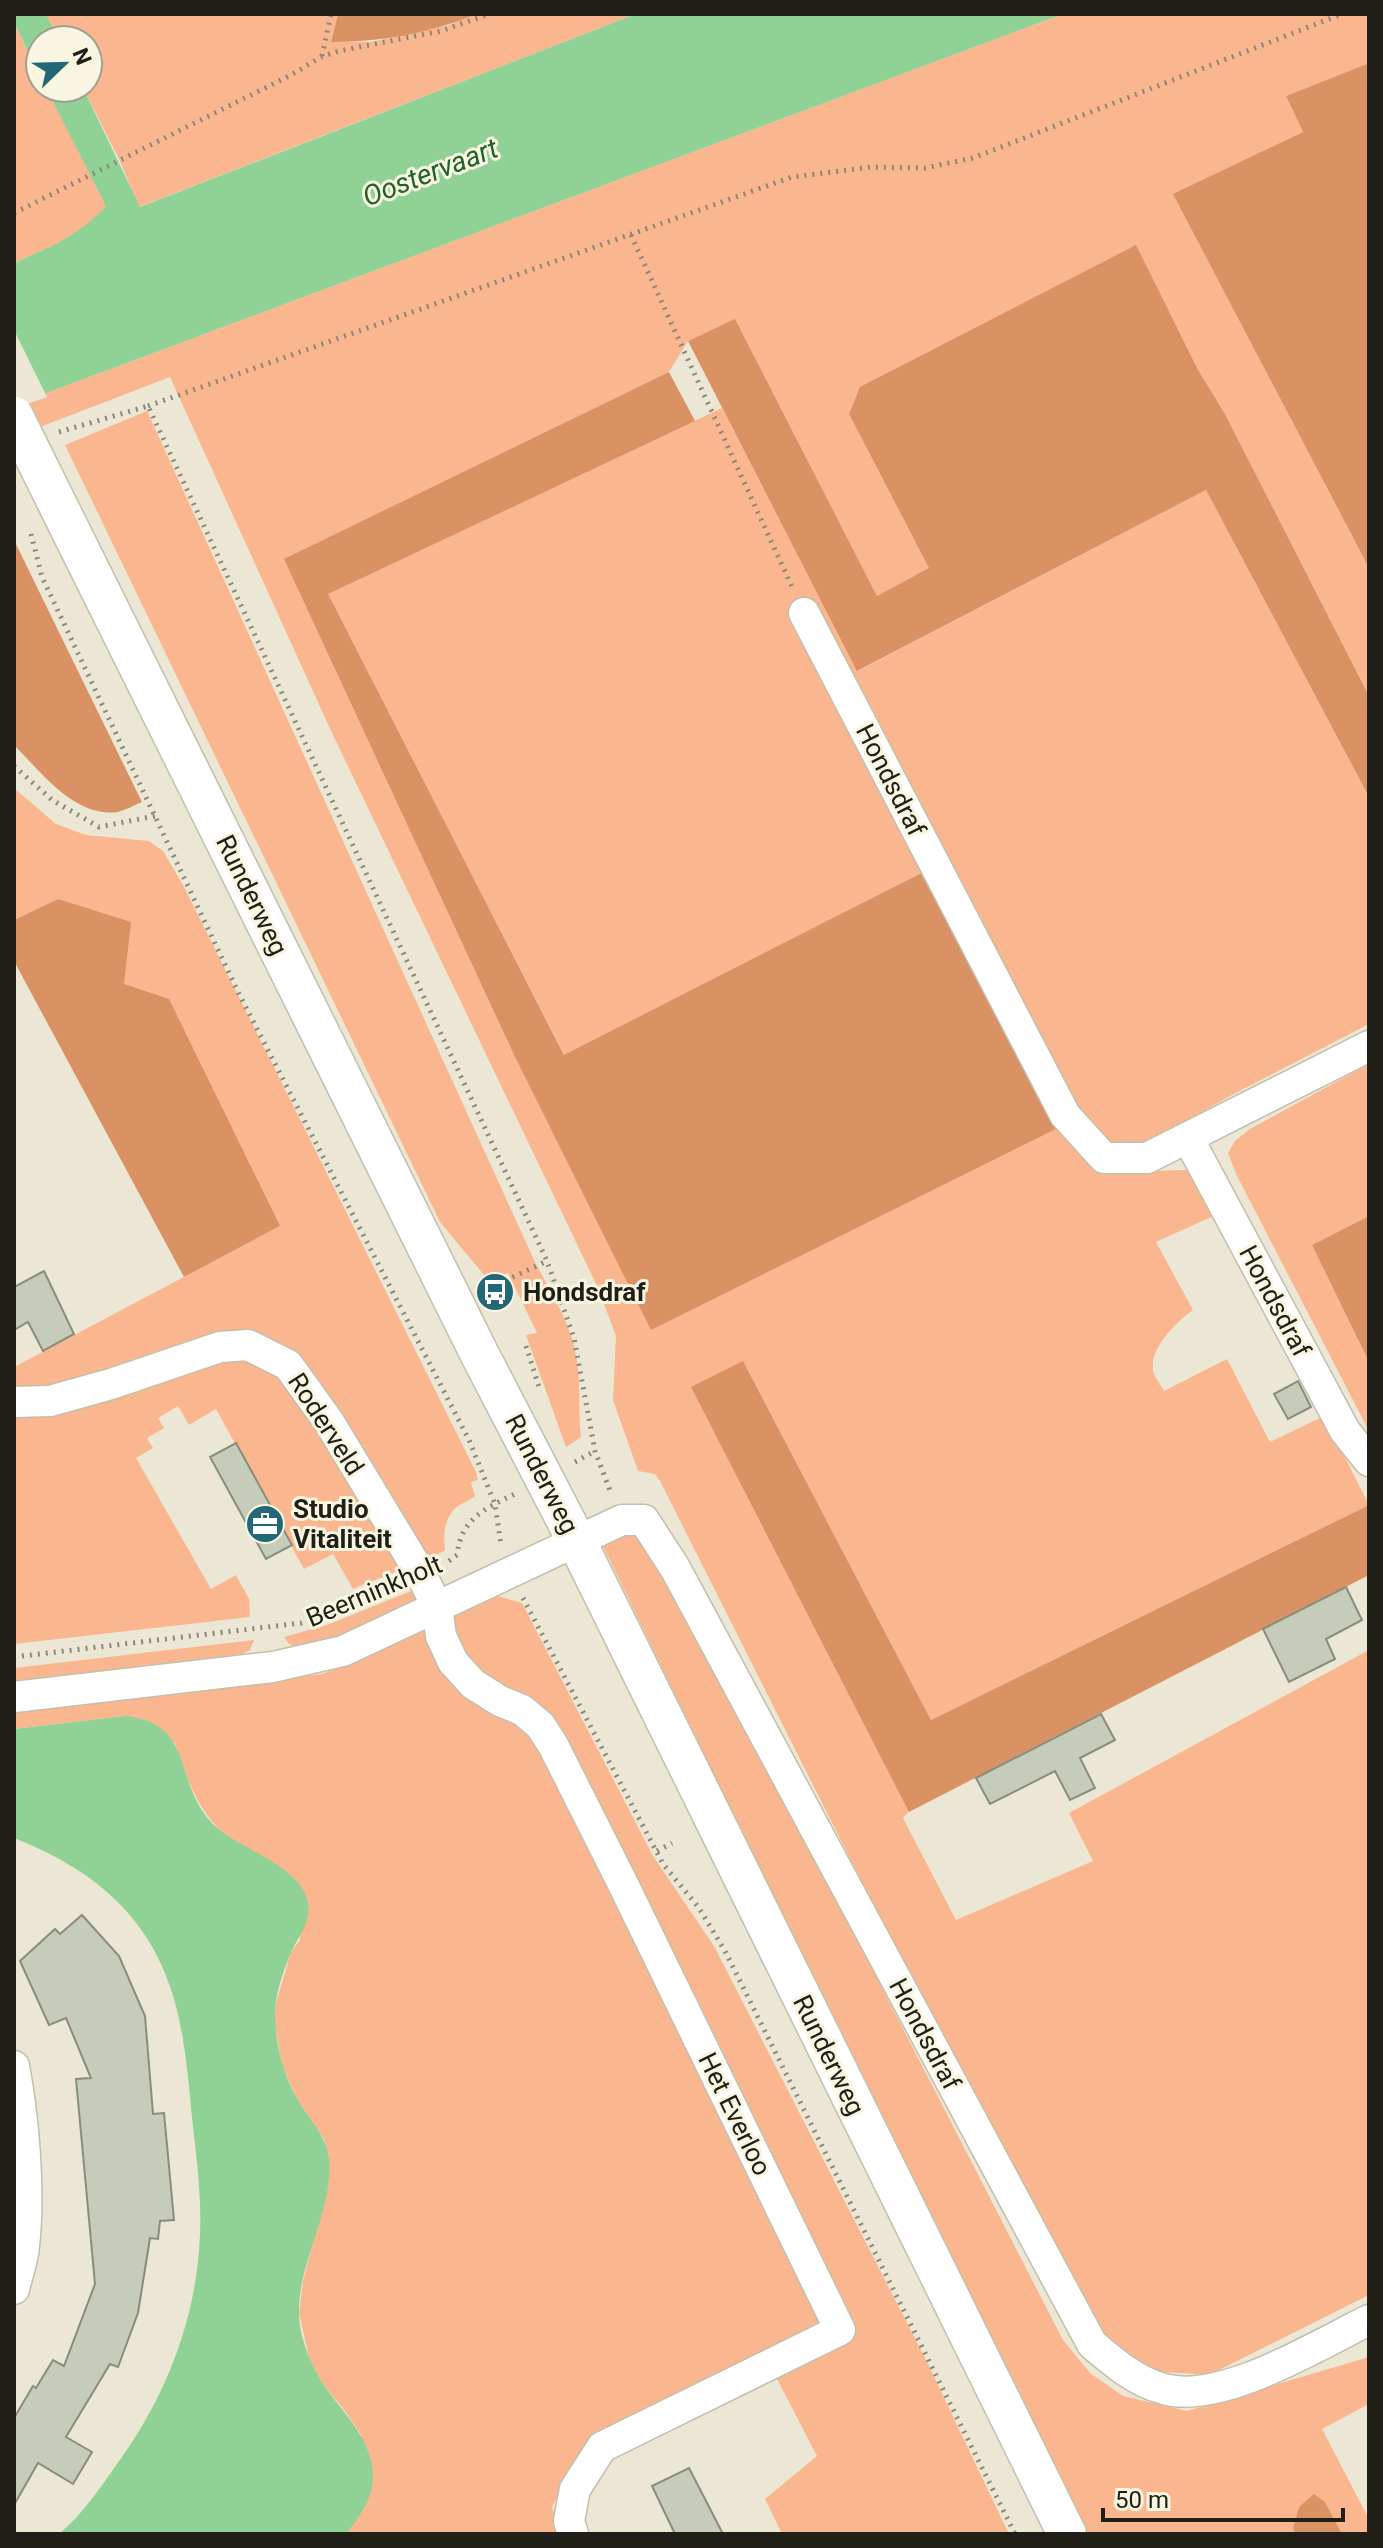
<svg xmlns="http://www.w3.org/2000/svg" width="1383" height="2548" viewBox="0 0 1383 2548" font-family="Roboto,sans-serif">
  <rect width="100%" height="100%" fill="#ebe7d4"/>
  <g fill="#fab78f">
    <path d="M 46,14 L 338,14 L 331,41 L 371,42 L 446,26 L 477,14 L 636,14 L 139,207 L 119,159 L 83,88 L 88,88 L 88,40 L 59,40 Z"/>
    <path d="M 1063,14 L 1369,14 L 1369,63 L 1286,96 L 1303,132 L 1174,195 L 1369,568 L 1369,696 L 1225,414 L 1197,368 L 849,414 L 930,569 L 877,596 L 735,320 L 688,341 L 669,372 L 285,560 L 514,1055 L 652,1330 L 926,870 L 565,1056 L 327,594 L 722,408 L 858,671 L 1206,490 L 1369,797 L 1369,1024 L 1230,1096 L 1148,1143 L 1123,1146 L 1060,1128 C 1097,1187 1134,1169 1192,1170 L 1220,1213 L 1156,1242 L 1193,1310 C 1176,1322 1146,1351 1154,1374 C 1156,1379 1161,1385 1164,1391 L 1227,1359 L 1270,1442 L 1324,1416 L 1369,1505 L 931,1720 L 743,1361 L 909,1811 L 903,1818 L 956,1920 L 1093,1861 L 1069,1813 L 1369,1650 L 1369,2295 L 1209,2375 L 1150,2371 L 1108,2346 L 1042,2240 L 660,1481 L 655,1474 L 638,1471 L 613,1400 L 616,1336 L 598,1288 L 332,733 L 170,377 L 14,437 L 14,405 Z"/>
    <path d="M 14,23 L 40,75 L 40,88 L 46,88 L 107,206 C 77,237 52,246 14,263 Z"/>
    <path d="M 147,411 L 535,1262 C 552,1294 572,1325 577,1361 C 581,1386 578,1412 581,1437 L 566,1447 L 526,1335 L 537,1333 L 508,1273 L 489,1281 L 440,1222 L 65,445 Z"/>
    <path d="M 14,788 L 56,824 L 86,835 L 149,841 L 163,851 L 183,885 L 476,1472 L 478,1480 L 471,1482 L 475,1496 C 470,1501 463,1502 458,1506 C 444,1517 443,1534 445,1550 C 440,1555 367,1583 353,1589 L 333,1554 L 304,1569 L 216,1409 L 189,1425 L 178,1406 L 158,1418 L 164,1428 L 147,1438 L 153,1448 L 136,1458 L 211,1589 L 236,1575 L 249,1599 L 250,1617 L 14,1644 L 14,1413 L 145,1365 L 14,1394 L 14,1367 L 280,1226 L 124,984 L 58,899 L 14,920 Z"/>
    <path d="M 1369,1064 L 1369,1216 L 1312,1245 L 1369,1362 L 1369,1431 L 1236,1174 L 1228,1153 L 1235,1141 L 1250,1129 Z"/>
    <path d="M 624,1530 L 647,1537 L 658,1552 L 1063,2340 L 1090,2373 L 1123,2396 L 1187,2411 L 1369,2357 L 1369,2404 L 1322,2429 L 1369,2519 L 1369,2534 L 1342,2534 L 1325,2502 L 1293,2529 L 1296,2534 L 1088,2534 L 786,1923 L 597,1534 Z"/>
    <path d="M 416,1589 L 420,1600 C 397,1610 318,1649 298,1648 C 290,1647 288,1642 284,1637 L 327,1625 Z"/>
    <path d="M 498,1596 L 522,1603 L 653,1856 L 714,1946 L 928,2364 L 1009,2534 L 782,2534 L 765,2499 L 817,2456 L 764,2354 L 568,2477 L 552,2507 L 560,2534 L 346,2534 L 359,2516 L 361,2435 L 345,2411 L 325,2387 L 310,2362 L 299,2313 L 303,2281 L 329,2180 L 329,2157 L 324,2139 L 297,2099 L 282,2065 L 274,2020 L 276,2003 L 291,1952 L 300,1940 L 296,1880 C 277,1863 253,1855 232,1840 C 199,1816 187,1780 175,1743 L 125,1716 L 14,1729 L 14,1711 L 322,1674 L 385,1648 L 396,1641 Z"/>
    <path d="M 254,1640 L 250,1650 L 242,1654 L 14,1681 L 14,1668 Z"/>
  </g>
  <g fill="#da9164">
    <path d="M 338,14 L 477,14 C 430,33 382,42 331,42 Z"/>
    <path d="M 1369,63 L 1369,568 L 1173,194 L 1303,132 L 1286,96 Z"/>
    <path d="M 1136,245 L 1197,368 L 1225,414 L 1369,696 L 1369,797 L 1206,490 L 857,671 L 688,341 L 735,319 L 877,596 L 929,568 L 849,414 L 860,387 Z"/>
    <path d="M 669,372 L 695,421 L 328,594 L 564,1055 L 927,870 L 1060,1127 L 651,1330 L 514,1055 L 284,559 Z"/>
    <path d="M 14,540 L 138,794 L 142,802 C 134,805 126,810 118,812 C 75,818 41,772 14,745 Z"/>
    <path d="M 58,899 L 131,922 L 124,984 L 169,999 L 280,1226 L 184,1277 L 14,961 L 14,920 Z"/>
    <path d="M 1369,1216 L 1369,1362 L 1312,1245 Z"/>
    <path d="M 743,1361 L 931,1720 L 1369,1505 L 1369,1575 L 909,1812 L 691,1387 Z"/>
    <path d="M 1314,2494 L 1325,2502 L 1342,2534 L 1296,2534 L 1293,2529 L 1299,2507 Z"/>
  </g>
  <g fill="#90d195">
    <path d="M 14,14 L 46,14 L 59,40 L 40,40 L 40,75 L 14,23 Z"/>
    <path d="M 636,14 L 1063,14 L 14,405 L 14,263 C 52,246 77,237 106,206 L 46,88 L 83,88 L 140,207 Z"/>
    <path d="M 125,1716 C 198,1724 171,1783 214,1825 C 239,1849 298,1865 307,1899 C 313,1923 298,1935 290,1955 C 282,1974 274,1999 275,2019 C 276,2047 284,2076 298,2100 C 309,2119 326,2135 329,2158 C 334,2209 298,2262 299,2313 C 299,2339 313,2370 328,2391 C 348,2418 379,2449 372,2487 C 369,2504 356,2521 346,2534 L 59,2534 C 82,2515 100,2488 117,2464 C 166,2397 197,2318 200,2234 C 202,2192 195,2149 191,2107 C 185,2043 179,1982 140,1928 C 108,1884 64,1858 14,1838 L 14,1729 Z"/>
  </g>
  <path fill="#ebe7d4" d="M 14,330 L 47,397 L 14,409 Z"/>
  <g fill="#c5ccb9" stroke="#888e7d" stroke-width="2">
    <path d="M 44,1271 L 74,1334 L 43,1351 L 28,1322 L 14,1330 L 14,1287 Z"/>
    <path d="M 1298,1381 L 1311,1407 L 1288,1419 L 1274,1394 Z"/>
    <path d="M 236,1443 L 292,1545 L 266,1559 L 210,1457 Z"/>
    <path d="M 1346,1587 L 1362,1620 L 1326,1639 L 1335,1659 L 1289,1682 L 1263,1629 Z"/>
    <path d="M 1101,1714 L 1115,1740 L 1080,1758 L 1095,1788 L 1070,1800 L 1055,1771 L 990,1804 L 976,1778 Z"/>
    <path d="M 82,1915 L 119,1956 L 145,2016 L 153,2114 L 164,2113 L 174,2220 L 160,2221 L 158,2239 L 150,2238 L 138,2313 L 118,2367 L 110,2364 L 66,2437 L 92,2452 L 73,2484 L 38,2463 L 14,2505 L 14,2418 L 33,2386 L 36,2388 L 53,2360 L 64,2366 L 95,2284 L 76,2079 L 91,2078 L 66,2018 L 49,2025 L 20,1961 L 55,1929 L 60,1934 Z"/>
    <path d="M 689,2468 L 723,2534 L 675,2534 L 652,2486 Z"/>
  </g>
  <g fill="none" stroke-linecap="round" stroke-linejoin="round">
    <defs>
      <g id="minor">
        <path d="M 804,613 L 1065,1115 L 1104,1158 L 1147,1158 L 1369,1046"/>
        <path d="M 1188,1138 L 1345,1431 L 1369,1461"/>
        <path d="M 14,1402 L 50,1401 L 111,1384 L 220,1347 L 248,1345 L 288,1365 L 329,1422 L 422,1576 L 437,1607 L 441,1636 L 453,1662 L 473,1684 L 500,1701 L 522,1710 L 540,1725 L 553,1745 L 624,1886 L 840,2330 L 602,2447 L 575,2489 L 569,2521 L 573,2534"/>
        <path d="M 14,1697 L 273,1667 L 343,1651 L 622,1520 L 644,1520 L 675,1568 L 1092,2344 C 1113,2362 1136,2382 1164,2389 C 1221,2405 1318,2345 1369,2320"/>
        <path d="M 14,2066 C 24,2120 30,2192 24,2246 C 23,2261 17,2275 14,2289"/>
      </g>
      <path id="tertiary" d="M 40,469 L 480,1355 L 576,1540 L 1067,2534"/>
    </defs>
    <use href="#minor" stroke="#c2bfac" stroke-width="33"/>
    <use href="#tertiary" stroke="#c2bfac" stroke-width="41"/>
    <g stroke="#8b887b" stroke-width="5" stroke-dasharray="2 6" stroke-linecap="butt">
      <path d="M 322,56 L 331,14"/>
      <path d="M 14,213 L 291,75 L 321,57 L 339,51 L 441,31 L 489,14"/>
      <path d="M 631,235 L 792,587"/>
      <path d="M 148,406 L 792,177 L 871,167 L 925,168 L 973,158 L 1342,14"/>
      <path d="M 59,432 L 148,406 L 547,1261 L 574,1338 L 595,1451 L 611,1493"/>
      <path d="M 31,534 L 42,577 L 237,990 L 469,1440 L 495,1504 L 501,1545"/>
      <path d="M 14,766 L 52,800 L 99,827 L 155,816"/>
      <path d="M 498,1284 L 547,1261"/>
      <path d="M 526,1346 L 539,1387"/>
      <path d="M 575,1462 L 595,1451"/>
      <path d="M 449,1561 L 457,1555 C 461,1518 486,1508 517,1493"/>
      <path d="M 523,1598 L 663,1864 L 699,1908 L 725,1951 L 1015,2534"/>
      <path d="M 14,1657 L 301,1623 L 393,1587"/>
      <path d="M 657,1851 L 672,1843"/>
    </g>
    <use href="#minor" stroke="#fff" stroke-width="30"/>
    <use href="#tertiary" stroke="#fff" stroke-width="38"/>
    <defs>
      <path id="tertiary-bridge" d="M 14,416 L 40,469"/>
    </defs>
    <use href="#tertiary-bridge" stroke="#c2bfac" stroke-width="41" stroke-linecap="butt"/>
    <use href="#tertiary-bridge" stroke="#fff" stroke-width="38"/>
  </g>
  <defs>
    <symbol id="bus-disc" viewBox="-11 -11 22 22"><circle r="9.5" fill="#236879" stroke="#f8f5e1"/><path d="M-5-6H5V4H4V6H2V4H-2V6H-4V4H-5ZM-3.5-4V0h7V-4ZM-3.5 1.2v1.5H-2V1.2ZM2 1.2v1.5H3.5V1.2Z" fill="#fff"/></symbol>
    <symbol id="office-disc" viewBox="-11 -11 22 22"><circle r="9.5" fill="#236879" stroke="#f8f5e1"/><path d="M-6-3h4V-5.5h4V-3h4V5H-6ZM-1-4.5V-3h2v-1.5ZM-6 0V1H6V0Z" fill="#fff"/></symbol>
  </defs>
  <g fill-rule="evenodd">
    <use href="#bus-disc" x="473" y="1270" width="44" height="44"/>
    <use href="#office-disc" x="243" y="1502" width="44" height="44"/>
  </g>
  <g text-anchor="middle" stroke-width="6" stroke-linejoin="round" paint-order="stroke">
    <g font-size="26" fill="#1f1e17" stroke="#f8f5e1">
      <text transform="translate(891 780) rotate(63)" y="9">Hondsdraf</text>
      <text transform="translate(252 895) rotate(64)" y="9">Runderweg</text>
      <text transform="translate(1275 1301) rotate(62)" y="9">Hondsdraf</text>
      <text transform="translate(326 1424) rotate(57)" y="9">Roderveld</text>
      <text transform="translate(542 1474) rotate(63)" y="9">Runderweg</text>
      <text transform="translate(374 1591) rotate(-23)" y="9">Beerninkholt</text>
      <text transform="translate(925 2034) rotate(62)" y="9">Hondsdraf</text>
      <text transform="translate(829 2055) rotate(64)" y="9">Runderweg</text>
      <text transform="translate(735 2114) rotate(64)" y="9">Het Everloo</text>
    </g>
    <g font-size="26" font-weight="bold" fill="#1f1e17" stroke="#f8f5e1" text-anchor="start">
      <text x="523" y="1301">Hondsdraf</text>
      <text x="293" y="1518">Studio<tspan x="293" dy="30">Vitaliteit</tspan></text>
    </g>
    <g font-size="28" font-style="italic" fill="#1f622a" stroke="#f8f5e1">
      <text transform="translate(430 172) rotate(-21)" y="10">Oostervaart</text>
    </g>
  </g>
  <rect width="1383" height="2548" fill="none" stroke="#1f1e17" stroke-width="32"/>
  <g transform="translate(64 64) rotate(67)"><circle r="38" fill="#f8f5e1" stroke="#a19f90" stroke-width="2"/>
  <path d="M0-6L14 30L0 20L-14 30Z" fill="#236879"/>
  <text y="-12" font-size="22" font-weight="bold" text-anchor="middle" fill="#1f1e17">N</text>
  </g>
  <path d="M1103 2508v12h240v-12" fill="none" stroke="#1f1e17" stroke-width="4"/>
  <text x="1115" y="2508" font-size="24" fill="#1f1e17" stroke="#f8f5e1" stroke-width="6" paint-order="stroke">50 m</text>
</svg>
